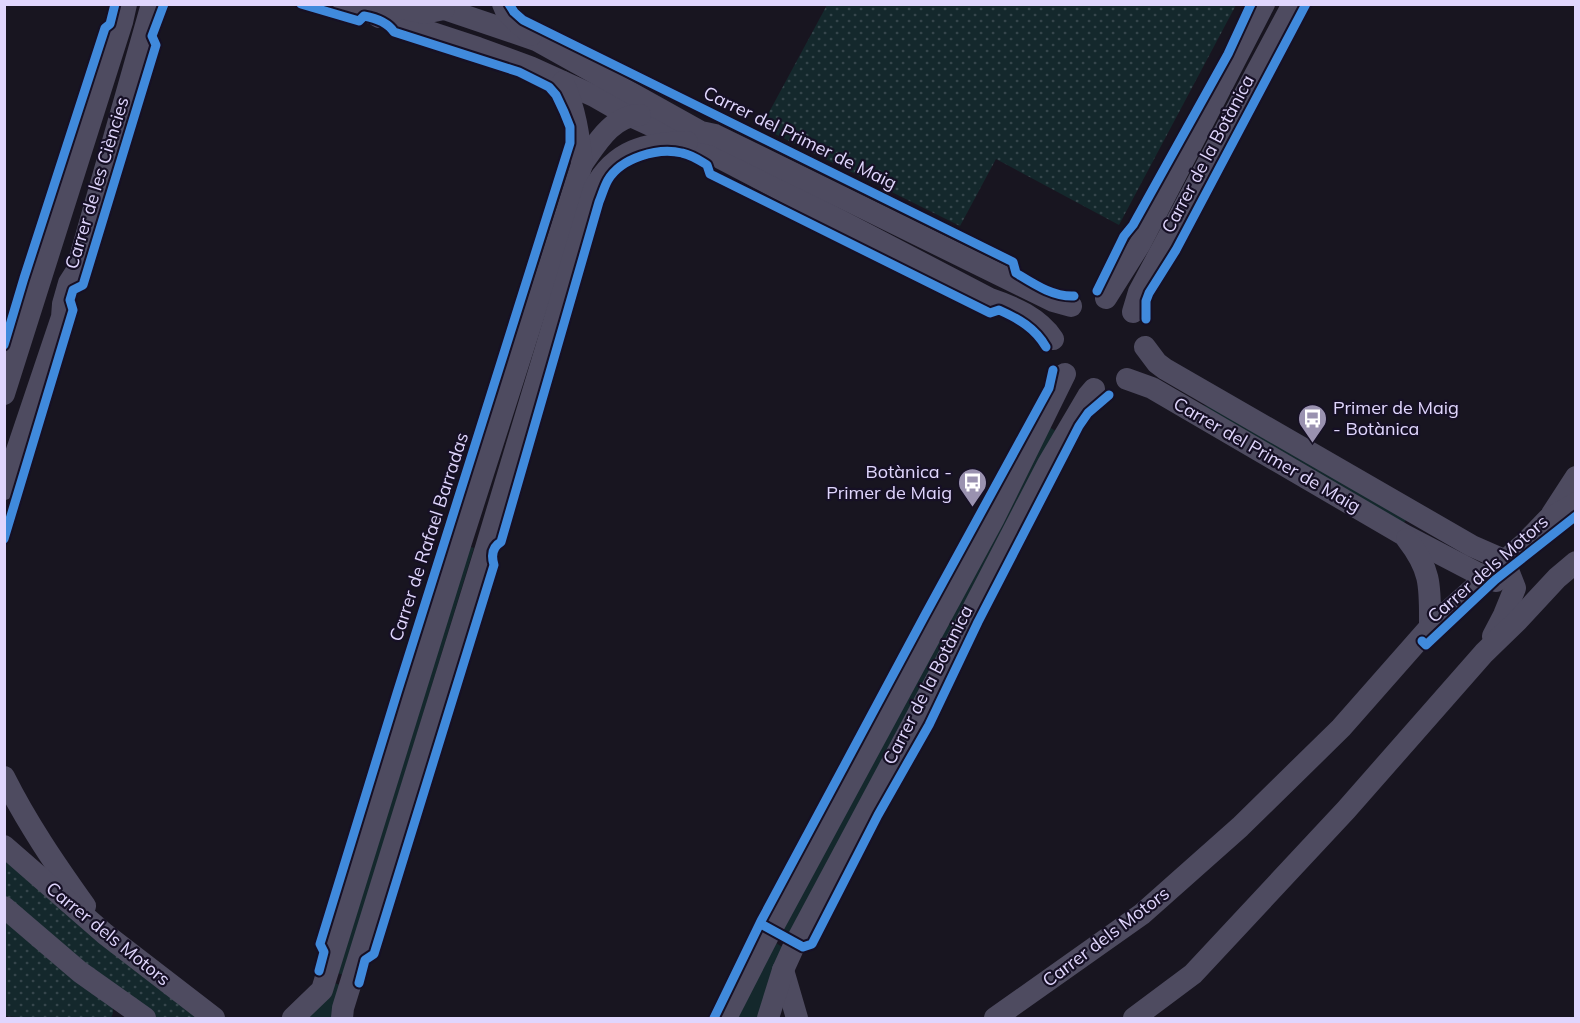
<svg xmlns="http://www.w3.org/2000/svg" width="1580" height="1023" viewBox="0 0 1580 1023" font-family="Mulish,sans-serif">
  <defs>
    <pattern id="grass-dots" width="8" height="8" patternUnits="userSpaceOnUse" patternTransform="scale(1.5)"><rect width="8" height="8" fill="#14282c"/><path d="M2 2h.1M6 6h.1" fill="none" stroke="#36464c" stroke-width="1.8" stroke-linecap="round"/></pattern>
  </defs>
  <rect width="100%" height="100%" fill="#181520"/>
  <g fill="url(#grass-dots)">
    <path d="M 827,5 L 827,4 L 1236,5 L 1119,225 L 996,159 L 960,226 L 761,127 Z"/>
    <path d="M 5,854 L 200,1018 L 153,1018 L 5,901 Z"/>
    <path d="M 4,916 L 113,1005 L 113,1013 L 111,1018 L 29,1018 L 5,1016 Z"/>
  </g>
  <g fill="#14282c">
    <path d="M 1200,404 L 1217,409 L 1408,517 L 1403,524 Z"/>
    <path d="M 1049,427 L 1056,431 L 791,936 L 782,932 Z"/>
    <path d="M 466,545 L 474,548 L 343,975 L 335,972 Z"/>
    <path d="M 776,943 L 784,948 L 760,1018 L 736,1018 Z"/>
    <path d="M 332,982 L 340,985 L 332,1018 L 305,1018 Z"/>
  </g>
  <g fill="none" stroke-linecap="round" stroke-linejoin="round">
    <g stroke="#4e4b60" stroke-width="22">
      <path d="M 344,4 L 478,48 L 530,67 L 594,96 L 622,112 L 707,151 L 990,299 C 1014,307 1039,318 1053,339"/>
      <path d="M 430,4 L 536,40 L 701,132 L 715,135 L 1053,301 L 1071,306"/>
      <path d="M 503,4 L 506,11 L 531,35"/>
      <path d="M 379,17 L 402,8 L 424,13 L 444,9"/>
      <path d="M 582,164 C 597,143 612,116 640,115"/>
      <path d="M 1106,298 L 1140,244 L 1264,4"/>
      <path d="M 1133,312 L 1139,292 L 1293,4"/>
      <path d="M 1145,347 L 1157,363 L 1165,369 L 1472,546 L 1504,560 L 1515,588 L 1504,615 L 1493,636"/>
      <path d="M 1127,379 L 1152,388 L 1404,535 L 1475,572 L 1496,581"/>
      <path d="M 4,394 L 122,22 L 126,4"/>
      <path d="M 4,489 L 62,317 L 63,304 L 69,283 L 76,272 L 152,4"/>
      <path d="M 1552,514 L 1576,477"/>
      <path d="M 1407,539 C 1432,571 1430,588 1430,627"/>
      <path d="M 4,777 C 27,823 55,864 85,906"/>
      <path d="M 4,846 L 105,934 L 214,1018"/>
      <path d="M 4,907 L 80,972 L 145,1018"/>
      <path d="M 783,970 L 797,1018"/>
      <path d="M 293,1018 L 322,990 L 461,542 L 582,164 C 579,136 575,108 563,82"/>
      <path d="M 342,1018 L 343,1008 L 486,548 L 594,189 C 615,149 647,143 687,142"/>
      <path d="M 726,1018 L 768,936 L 994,518 L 1065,374"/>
      <path d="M 768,1018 L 783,970 L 793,948 L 940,673 L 1048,464 L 1088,396 L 1094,389"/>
      <path d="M 995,1018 L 1142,914 L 1240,827 L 1341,728 L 1430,627 L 1525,543 L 1548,519 L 1576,503"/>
      <path d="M 1134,1018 L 1193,974 L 1346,810 L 1484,653 L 1518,620 L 1557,578 L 1576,562"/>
    </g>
    <defs>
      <g id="cycleway">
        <path d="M 301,4 L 359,21 L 364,16 C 375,18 388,23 394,32 L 519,72 L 549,87 L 556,95 L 564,112 L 570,127 L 570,143 L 397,693 L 320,944 L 324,952 L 319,971"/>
        <path d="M 509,4 L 514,12 L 523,20 L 1013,262 L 1016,273 C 1034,284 1053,297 1074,296"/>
        <path d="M 1097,291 L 1124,236 L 1133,225 L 1228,54 L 1251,4"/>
        <path d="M 1146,319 L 1146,301 L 1149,293 L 1176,250 L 1306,4"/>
        <path d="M 4,345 L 24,278 L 105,28 L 110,24 L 115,4"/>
        <path d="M 4,539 L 73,310 L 70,300 L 73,290 L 83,285 L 156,45 L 152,36 L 164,4"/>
        <path d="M 1422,641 L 1426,645 L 1495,580 L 1576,516"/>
        <path d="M 761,924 L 803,947 L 812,944 L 878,815 L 929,725 L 978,622 L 1079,426 L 1088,413 L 1109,395"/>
        <path d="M 359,983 L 365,960 L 374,954 L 494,565 C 491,555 492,547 501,542 L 599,202 C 602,195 604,187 608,180 C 621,158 658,147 682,153 C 692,155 699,160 707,165 L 710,174 L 990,313 L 999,310 C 1019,319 1035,328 1046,347"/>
        <path d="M 714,1018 L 761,921 L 925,615 L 1049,388 L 1053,370"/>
      </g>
    </defs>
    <use href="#cycleway" stroke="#161025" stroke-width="13"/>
    <use href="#cycleway" stroke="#408adc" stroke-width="9"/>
  </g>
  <defs>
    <symbol id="bus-pin" viewBox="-11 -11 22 30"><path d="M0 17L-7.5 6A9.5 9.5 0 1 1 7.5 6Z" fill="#9a92b0" stroke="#161025"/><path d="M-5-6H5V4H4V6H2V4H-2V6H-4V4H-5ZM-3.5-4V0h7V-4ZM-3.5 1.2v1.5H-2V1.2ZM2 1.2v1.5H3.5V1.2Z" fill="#fff"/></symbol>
  </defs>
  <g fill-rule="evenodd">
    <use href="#bus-pin" x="1296" y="402" width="33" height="45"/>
    <use href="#bus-pin" x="956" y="466" width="33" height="45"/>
  </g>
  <g text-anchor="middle" stroke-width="4.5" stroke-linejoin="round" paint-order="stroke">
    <g font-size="18" fill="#e0d6fd" stroke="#161025">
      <text transform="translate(800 138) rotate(26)" y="6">Carrer del Primer de Maig</text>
      <text transform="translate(1208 154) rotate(-62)" y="6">Carrer de la Botànica</text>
      <text transform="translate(97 183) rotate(-73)" y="6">Carrer de les Ciències</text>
      <text transform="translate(1267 455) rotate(30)" y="6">Carrer del Primer de Maig</text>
      <text transform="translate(429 537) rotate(-72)" y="6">Carrer de Rafael Barradas</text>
      <text transform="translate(1488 569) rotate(-41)" y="6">Carrer dels Motors</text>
      <text transform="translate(928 685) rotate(-63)" y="6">Carrer de la Botànica</text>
      <text transform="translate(108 934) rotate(39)" y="6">Carrer dels Motors</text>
      <text transform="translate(1106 937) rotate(-37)" y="6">Carrer dels Motors</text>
    </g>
    <g font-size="18" fill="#e0d6fd" stroke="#161025" text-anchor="start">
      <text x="1333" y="414">Primer de Maig<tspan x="1333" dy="21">- Botànica</tspan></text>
      <text x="952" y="478" text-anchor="end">Botànica -<tspan x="952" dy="21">Primer de Maig</tspan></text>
    </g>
  </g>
  <rect width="1580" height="1023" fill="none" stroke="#e0d6fd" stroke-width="12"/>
</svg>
